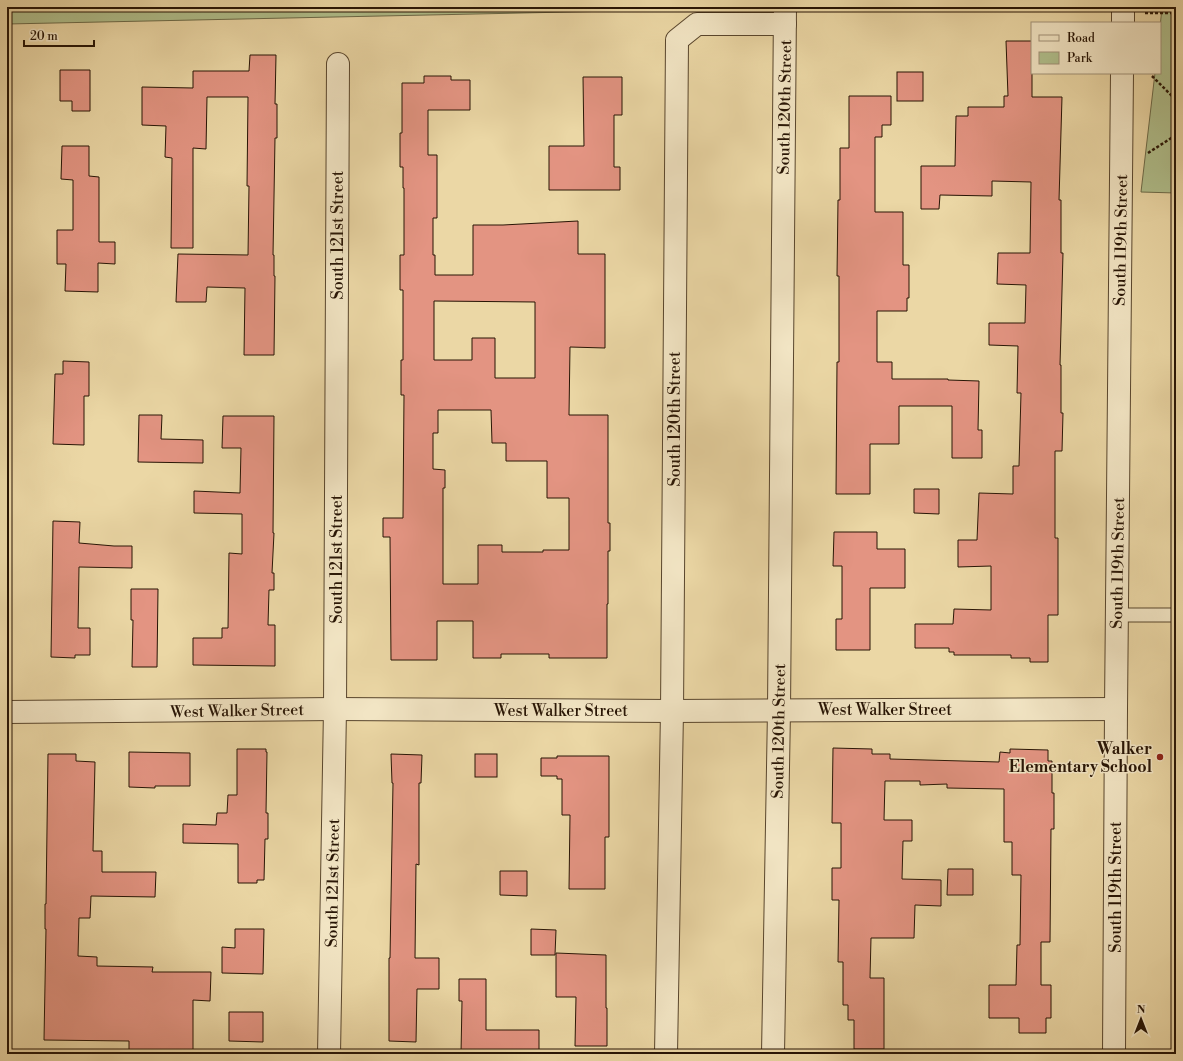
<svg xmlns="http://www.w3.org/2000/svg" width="1183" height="1061" viewBox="0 0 1183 1061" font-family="'Libre Bodoni',serif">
  <rect width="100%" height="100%" fill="#ebd7a5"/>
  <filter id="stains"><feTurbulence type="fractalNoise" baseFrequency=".005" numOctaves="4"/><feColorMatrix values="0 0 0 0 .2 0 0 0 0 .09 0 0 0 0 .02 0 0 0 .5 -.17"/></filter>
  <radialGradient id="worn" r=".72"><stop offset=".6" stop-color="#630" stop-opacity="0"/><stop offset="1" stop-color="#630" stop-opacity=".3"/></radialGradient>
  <g fill="#b0bf8c" stroke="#6c6a48">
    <path d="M 7,7 L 803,7 L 7,24 Z"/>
    <path d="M 1162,7 L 1176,7 L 1176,193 L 1141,192 L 1155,73 L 1160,73 L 1160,28 Z"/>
  </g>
  <g fill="#e39482" stroke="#281505" fill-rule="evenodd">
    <path d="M 1006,41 L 1032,41 L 1032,97 L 1062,97 L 1059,200 L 1061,200 L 1061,253 L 1063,253 L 1060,365 L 1061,365 L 1061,413 L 1063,413 L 1062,451 L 1055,451 L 1055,538 L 1058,538 L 1058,615 L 1048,615 L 1048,662 L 1030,662 L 1030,658 L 1011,658 L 1011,655 L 954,655 L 954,652 L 949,652 L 949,648 L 915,648 L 915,624 L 953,624 L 954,609 L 991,610 L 991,566 L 958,567 L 958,540 L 977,540 L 979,493 L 1013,494 L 1013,466 L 1019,466 L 1021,393 L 1017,393 L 1018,346 L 989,345 L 989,323 L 1025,323 L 1026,285 L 997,284 L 998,253 L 1030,253 L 1031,182 L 992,181 L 992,196 L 940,195 L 939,209 L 921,209 L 921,166 L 955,166 L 956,116 L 968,116 L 968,107 L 1004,107 L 1004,96 L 1008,96 Z"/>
    <path d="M 250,55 L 276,55 L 275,104 L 277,104 L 277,138 L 275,138 L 273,255 L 274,255 L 274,276 L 275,276 L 274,355 L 244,355 L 245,288 L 207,287 L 206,302 L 176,302 L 178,254 L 248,255 L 249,186 L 247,186 L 248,97 L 207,97 L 206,149 L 193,148 L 193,248 L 171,248 L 172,158 L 165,157 L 166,126 L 142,125 L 142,87 L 193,88 L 193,71 L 249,71 Z"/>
    <path d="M 60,70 L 90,70 L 90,111 L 72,111 L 72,101 L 60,101 Z"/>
    <rect x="897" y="72" width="26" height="29"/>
    <path d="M 424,76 L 451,76 L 451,80 L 470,80 L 470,110 L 428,110 L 428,155 L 437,155 L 437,218 L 433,218 L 433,255 L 435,255 L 435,275 L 473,275 L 473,225 L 503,225 L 578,221 L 578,254 L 605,254 L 605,348 L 570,347 L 569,415 L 608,415 L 608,523 L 610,523 L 610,551 L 608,551 L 608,604 L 607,604 L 607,658 L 549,658 L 549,654 L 501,654 L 501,658 L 473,658 L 473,621 L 437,621 L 437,660 L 391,660 L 390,537 L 383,537 L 383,518 L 403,518 L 404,395 L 401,395 L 401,360 L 403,360 L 403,290 L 400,290 L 400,255 L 404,255 L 404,188 L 403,188 L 403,167 L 400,167 L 400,133 L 402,133 L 402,83 L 424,83 ZM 434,301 L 535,302 L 535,378 L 495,378 L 495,338 L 472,338 L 472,360 L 434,360 ZM 438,410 L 491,410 L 492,443 L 506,443 L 506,461 L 547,461 L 547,498 L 569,498 L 569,550 L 543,550 L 543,552 L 502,552 L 502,545 L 478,545 L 478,584 L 443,584 L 443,488 L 445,488 L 445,470 L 433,469 L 433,433 L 438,433 Z"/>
    <path d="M 583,77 L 622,77 L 622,115 L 614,115 L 614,167 L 620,167 L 620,190 L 549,190 L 549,146 L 584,146 Z"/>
    <path d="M 849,96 L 891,96 L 891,125 L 882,125 L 882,137 L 875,137 L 875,212 L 903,212 L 903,265 L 909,265 L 909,298 L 907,298 L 907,311 L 877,311 L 877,362 L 892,362 L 892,379 L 948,379 L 948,380 L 979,381 L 978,430 L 982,430 L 982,458 L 952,458 L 952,406 L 899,406 L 899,444 L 870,444 L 870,494 L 836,494 L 837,362 L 839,362 L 839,276 L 837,276 L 838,200 L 840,200 L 840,148 L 849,148 Z"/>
    <path d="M 62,146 L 89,146 L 89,176 L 99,177 L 99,242 L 115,242 L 115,264 L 98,263 L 98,292 L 65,291 L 66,264 L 57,264 L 57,230 L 73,230 L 73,180 L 61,179 Z"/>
    <path d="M 63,361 L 89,362 L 89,396 L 84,396 L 84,445 L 53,444 L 55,374 L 63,374 Z"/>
    <path d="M 139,415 L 162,415 L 161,439 L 203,440 L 203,463 L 138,462 Z"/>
    <path d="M 223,416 L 274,416 L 273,533 L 274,533 L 272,573 L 274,573 L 274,590 L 269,590 L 268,625 L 275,625 L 275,666 L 193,665 L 193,638 L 222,638 L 222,628 L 228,628 L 229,553 L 242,554 L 242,514 L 194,513 L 194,491 L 240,493 L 241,448 L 222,448 Z"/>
    <path d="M 914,489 L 939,489 L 939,514 L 914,513 Z"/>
    <path d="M 53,521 L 80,522 L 79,543 L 114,546 L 132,546 L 132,568 L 79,567 L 78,628 L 90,628 L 90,655 L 75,655 L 75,658 L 51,657 Z"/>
    <path d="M 834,532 L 877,532 L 877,549 L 905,549 L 905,588 L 870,588 L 870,650 L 836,650 L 836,619 L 842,619 L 842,566 L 833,566 Z"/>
    <path d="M 131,589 L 158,589 L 157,667 L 132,667 L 133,620 L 131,620 Z"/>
    <path d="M 833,748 L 872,749 L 872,754 L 890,754 L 890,759 L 999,762 L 1000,752 L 1010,753 L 1010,749 L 1048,750 L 1048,761 L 1052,761 L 1052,793 L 1054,793 L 1054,829 L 1051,829 L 1050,942 L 1041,942 L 1041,985 L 1051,985 L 1051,1018 L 1046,1018 L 1046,1033 L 1019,1033 L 1019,1018 L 989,1018 L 989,985 L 1016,985 L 1017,945 L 1020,945 L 1021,875 L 1012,875 L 1012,842 L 1004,842 L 1004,789 L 947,788 L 947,784 L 920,785 L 920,781 L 885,781 L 884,820 L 912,820 L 912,841 L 903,841 L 902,879 L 941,880 L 941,906 L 915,905 L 914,938 L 871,938 L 870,978 L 884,978 L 884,1049 L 854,1049 L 854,1020 L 848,1020 L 848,1005 L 843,1005 L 843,962 L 838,962 L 839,900 L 832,900 L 832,868 L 841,868 L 841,823 L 832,823 Z"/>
    <path d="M 237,749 L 266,749 L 266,752 L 267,752 L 266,813 L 268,813 L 268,839 L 265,839 L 264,880 L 257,880 L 257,883 L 238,883 L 238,844 L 183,843 L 183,824 L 216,825 L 217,813 L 227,813 L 228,795 L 237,795 Z"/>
    <path d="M 129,752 L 190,753 L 190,786 L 155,786 L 155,788 L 129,787 Z"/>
    <path d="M 48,754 L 76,754 L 76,761 L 95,762 L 93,851 L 102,851 L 102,872 L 156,872 L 155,897 L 91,896 L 90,918 L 79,918 L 78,956 L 97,957 L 97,966 L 153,967 L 152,972 L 211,972 L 210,1001 L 193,1000 L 193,1054 L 129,1053 L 129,1041 L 44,1040 L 46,929 L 45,929 L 45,904 L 46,904 Z"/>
    <path d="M 391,754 L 422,755 L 421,783 L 419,783 L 419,865 L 416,864 L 415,958 L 439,958 L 439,989 L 417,989 L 416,1042 L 389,1041 L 389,958 L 390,958 L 393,783 L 392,783 Z"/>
    <rect x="475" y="754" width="22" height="23"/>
    <path d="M 557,756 L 609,756 L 609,837 L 605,837 L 605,889 L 569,889 L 570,815 L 562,815 L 562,779 L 557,779 L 557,776 L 541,776 L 541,758 L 557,758 Z"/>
    <path d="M 948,869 L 973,869 L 973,895 L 947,895 Z"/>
    <path d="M 500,871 L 527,871 L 527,896 L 500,895 Z"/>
    <path d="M 235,929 L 264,929 L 263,974 L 222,973 L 222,947 L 235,948 Z"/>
    <path d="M 531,929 L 556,930 L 555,955 L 531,955 Z"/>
    <path d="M 556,953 L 606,955 L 606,1008 L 607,1008 L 607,1046 L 575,1046 L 576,997 L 556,997 Z"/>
    <path d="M 459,979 L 486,979 L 486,1030 L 539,1030 L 539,1054 L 494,1053 L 494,1054 L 461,1054 L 462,1001 L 459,1001 Z"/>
    <path d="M 229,1012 L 263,1012 L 263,1042 L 229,1041 Z"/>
  </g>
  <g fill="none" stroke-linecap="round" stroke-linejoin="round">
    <defs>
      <path id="lane" d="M 1117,615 L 1176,615"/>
      <g id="street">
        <path d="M 1123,23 L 1123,7"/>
        <path d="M 7,712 L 335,709 L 672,711 L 1116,709"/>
        <path d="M 329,1054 L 335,709 L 338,64"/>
        <path d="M 666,1054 L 672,711 L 677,40 L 697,24 L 785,24"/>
        <path d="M 773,1054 L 779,710 L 785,7"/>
        <path d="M 1114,1054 L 1116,709 L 1122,73"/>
      </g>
    </defs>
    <use href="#lane" stroke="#59462d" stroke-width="15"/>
    <use href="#street" stroke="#59462d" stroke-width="24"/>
    <g stroke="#281505" stroke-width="2.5" stroke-dasharray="3 2" stroke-linecap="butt">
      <path d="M 1145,13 L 1176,13"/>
      <path d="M 1152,76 L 1176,100"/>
      <path d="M 1148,153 L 1176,135"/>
    </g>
    <use href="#lane" stroke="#f2e5c4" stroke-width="13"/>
    <use href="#street" stroke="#f2e5c4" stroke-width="22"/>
  </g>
  <circle fill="#8f2418" stroke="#f2e5c4" stroke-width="1.5" cx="1160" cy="757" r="4"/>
  <g text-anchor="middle" stroke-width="3" stroke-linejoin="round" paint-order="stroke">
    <g font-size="16" fill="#281505" stroke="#f2e5c4">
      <text transform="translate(784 107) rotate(-89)" y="6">South 120th Street</text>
      <text transform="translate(337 235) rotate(-90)" y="6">South 121st Street</text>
      <text transform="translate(1120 240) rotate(-89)" y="6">South 119th Street</text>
      <text transform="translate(674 419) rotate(-90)" y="6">South 120th Street</text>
      <text transform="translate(336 559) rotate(-90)" y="6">South 121st Street</text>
      <text transform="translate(1117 563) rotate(-89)" y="6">South 119th Street</text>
      <text x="885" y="715">West Walker Street</text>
      <text transform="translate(237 710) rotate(-1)" y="6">West Walker Street</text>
      <text x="561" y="716">West Walker Street</text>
      <text transform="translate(778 731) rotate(-89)" y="6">South 120th Street</text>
      <text transform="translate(332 883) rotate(-89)" y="6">South 121st Street</text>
      <text transform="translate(1115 887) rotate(-90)" y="6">South 119th Street</text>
    </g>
    <g font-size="16" font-weight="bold" fill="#281505" stroke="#f2e5c4" text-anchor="end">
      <text x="1152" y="754">Walker<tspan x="1152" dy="18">Elementary School</tspan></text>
    </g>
  </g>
  <rect width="1183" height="1061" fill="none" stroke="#ebd7a5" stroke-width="24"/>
  <rect x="8" y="8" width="1167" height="1045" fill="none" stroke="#281505" stroke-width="2"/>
  <rect x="12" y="12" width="1159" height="1037" fill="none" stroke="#281505"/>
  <rect x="1031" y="22" width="130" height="52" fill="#f2e5c4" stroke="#a19278"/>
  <rect x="1039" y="35" width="20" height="6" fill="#f2e5c4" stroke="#a19278"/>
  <text x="1067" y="42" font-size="12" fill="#281505">Road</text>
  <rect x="1039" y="52" width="20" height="12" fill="#b0bf8c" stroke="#a19278"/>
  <text x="1067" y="62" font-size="12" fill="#281505">Park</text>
  <g transform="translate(1141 1019)" stroke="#f2e5c4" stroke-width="3" paint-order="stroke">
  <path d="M0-3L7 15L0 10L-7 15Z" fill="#281505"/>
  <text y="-6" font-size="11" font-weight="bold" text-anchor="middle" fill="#281505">N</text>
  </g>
  <path d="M24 40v6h70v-6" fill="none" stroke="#281505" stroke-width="2"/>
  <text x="30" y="40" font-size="12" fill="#281505" stroke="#f2e5c4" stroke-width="3" paint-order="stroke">20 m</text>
  <rect width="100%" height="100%" filter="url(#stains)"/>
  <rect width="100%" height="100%" fill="url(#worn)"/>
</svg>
